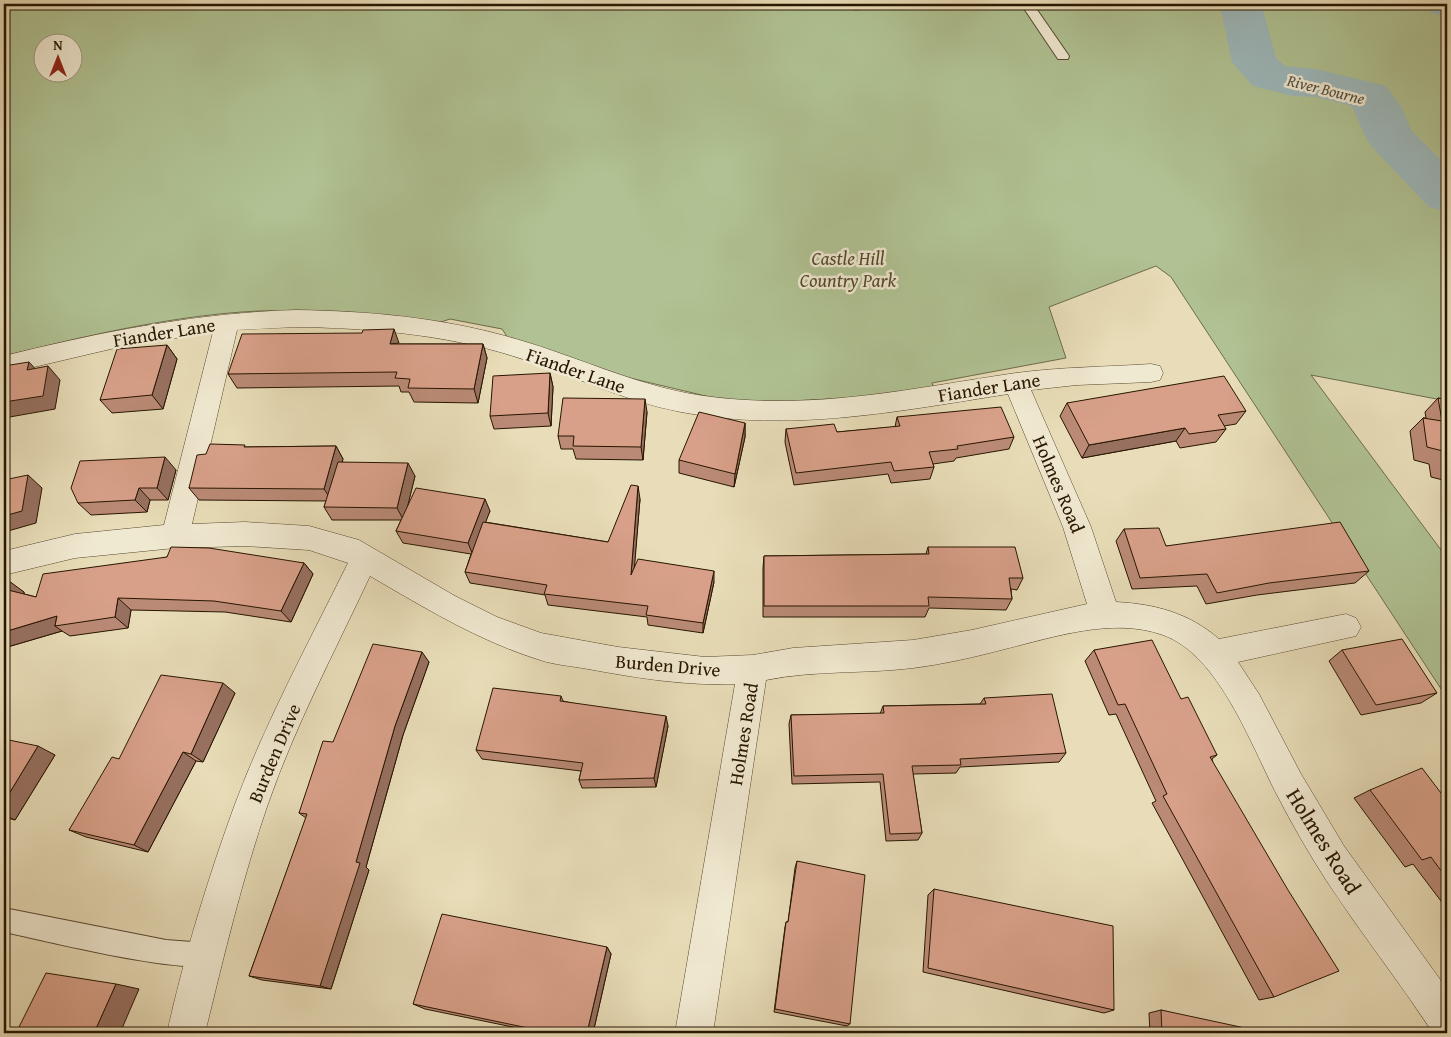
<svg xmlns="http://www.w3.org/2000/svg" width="1451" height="1037" viewBox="0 0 1451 1037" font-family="'Gentium Book Plus',serif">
  <rect width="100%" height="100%" fill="#e8ddb8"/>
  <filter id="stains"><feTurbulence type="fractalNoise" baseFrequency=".004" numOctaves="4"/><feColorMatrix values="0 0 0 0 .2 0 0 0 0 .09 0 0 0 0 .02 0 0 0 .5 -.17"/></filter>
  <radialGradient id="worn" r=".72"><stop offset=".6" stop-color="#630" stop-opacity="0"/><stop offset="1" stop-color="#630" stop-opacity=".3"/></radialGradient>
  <path fill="#b0c293" stroke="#6c6c4a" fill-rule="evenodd" d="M 4,4 L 850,4 L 854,10 L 953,4 L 1447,4 L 1447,401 L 1311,375 L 1447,558 L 1447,698 L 1171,277 L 1156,266 L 1049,307 L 1066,358 L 932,383 L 934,388 L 869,397 L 753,403 L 710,397 L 613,374 L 508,338 L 502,329 L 450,319 L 438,323 C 373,316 308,307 242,312 C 161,318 82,337 4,356 ZM 42,42 L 72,42 L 72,72 L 42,72 Z"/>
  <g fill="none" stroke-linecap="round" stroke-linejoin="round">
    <g fill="#9db8bb" fill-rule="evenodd">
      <path d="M 1225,4 L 1267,4 L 1263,10 L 1276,58 L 1285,66 L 1316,69 L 1386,86 L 1402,108 L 1411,130 L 1447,166 L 1447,212 L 1429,207 L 1372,147 L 1365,136 L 1352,106 L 1316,97 L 1292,96 L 1253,86 L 1232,62 L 1221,10 Z"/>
      <path d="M 1425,4 L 1447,4 L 1447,17 L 1431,13 Z"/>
    </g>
    <defs>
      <g id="lane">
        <path d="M 1021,4 L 1033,4 L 1069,56 L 1068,59 L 1058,59 Z"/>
        <path d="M 4,908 L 166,940 L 206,943 L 215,946 L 218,955 L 215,964 C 185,976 43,940 4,932 Z"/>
      </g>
      <path id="street" d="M 296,310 C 370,311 445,318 516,339 C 582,358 643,389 712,397 C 818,410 913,388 1016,373 C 1061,367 1106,367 1151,364 L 1160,366 L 1163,373 L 1160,380 L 1151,382 L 1077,385 L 1031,390 L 1091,527 L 1116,602 C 1155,604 1189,613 1219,639 L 1346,614 L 1356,618 L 1361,627 L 1356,636 L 1238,662 L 1259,694 L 1301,774 L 1344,846 L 1447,989 L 1447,1033 L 1433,1033 C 1399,981 1360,932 1326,880 C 1308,852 1292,824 1277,795 C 1251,745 1219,655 1163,635 C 1113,617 1054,637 1005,649 C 975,657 944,664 913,668 C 865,674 815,670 766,680 L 713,1033 L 675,1033 L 735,684 C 686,686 637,678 588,669 C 572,666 555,665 540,660 C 479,641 425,608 370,576 C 335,651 295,726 268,804 C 242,879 224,956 205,1033 L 167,1033 C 184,956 208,878 235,804 C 266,721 309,642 348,563 L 309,550 L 245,546 L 175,548 L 75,558 L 4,575 L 4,551 L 75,534 L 164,525 L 213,332 L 115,348 L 4,374 L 4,356 C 101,332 196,313 296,310 ZM 296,327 C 368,328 443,334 513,356 C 569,373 622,401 681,412 C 791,433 899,411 1008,394 L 1063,527 L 1087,604 L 972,630 L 913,640 L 793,648 L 753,655 L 705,657 L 618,647 L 541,633 L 497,617 L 455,596 L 359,540 L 309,526 L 245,522 L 192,524 L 237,330 Z"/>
    </defs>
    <use href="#lane" stroke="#57472e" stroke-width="2"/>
    <use href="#street" stroke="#57472e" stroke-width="1"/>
    <use href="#lane" fill="#f0e9d1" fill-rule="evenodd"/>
    <use href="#street" fill="#f0e9d1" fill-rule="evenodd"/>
  </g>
  <g fill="#ba8a76" stroke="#271500">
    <path d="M 399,344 L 483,344 L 487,358 L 478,403 L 414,402 L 409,392 L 401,392 L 399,386 L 237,388 L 228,374 Z"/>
    <path d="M 167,345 L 177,359 L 163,409 L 112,413 L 100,400 Z"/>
    <path d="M 550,373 L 553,387 L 551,426 L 494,429 L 490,416 Z"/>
    <path d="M 1438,398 L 1447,400 L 1447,481 L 1431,477 L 1429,464 L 1414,460 L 1410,431 L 1423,418 L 1426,418 L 1425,412 Z"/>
    <path d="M 1067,403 L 1246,411 L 1236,424 L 1224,426 L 1226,429 L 1216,442 L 1180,448 L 1176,441 L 1082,458 L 1060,416 Z"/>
    <path d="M 647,412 L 643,460 L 576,459 L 573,449 L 561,449 L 558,436 Z"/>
    <path d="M 897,417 L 1014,437 L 1009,449 L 956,458 L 954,461 L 933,464 L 934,467 L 930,479 L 891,483 L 888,474 L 794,485 L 785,442 L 786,429 L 837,432 L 895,427 Z"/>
    <path d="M 745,423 L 745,437 L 734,487 L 679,473 L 679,460 Z"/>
    <path d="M 336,446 L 343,459 L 342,462 L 415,476 L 407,508 L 490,511 L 485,522 L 608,542 L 640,499 L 634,567 L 714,582 L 703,633 L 648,625 L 647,617 L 548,605 L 545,595 L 470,583 L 465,572 L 471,554 L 403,543 L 396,531 L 401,520 L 332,520 L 324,507 L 326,501 L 199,500 L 189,488 L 206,454 L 246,447 Z"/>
    <path d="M 176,470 L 168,500 L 150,500 L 147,512 L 91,515 L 78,503 Z"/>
    <path d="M 1124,529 L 1166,546 L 1369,571 L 1355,583 L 1257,595 L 1206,604 L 1197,586 L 1132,589 L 1116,541 Z"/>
    <path d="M 928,547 L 1023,578 L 1017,590 L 1011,589 L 1012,599 L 1006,610 L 929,608 L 925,617 L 763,617 L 763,568 L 764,556 L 926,554 Z"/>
    <path d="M 167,557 L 304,563 L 313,574 L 291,622 L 225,612 L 131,610 L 128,628 L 70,636 L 62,631 L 4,648 L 4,582 L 24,592 L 24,594 L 36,597 Z"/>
    <path d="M 1094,650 L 1181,699 L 1217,755 L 1212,759 L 1274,997 L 1259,1000 L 1152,803 L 1156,801 L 1116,714 L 1109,715 L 1085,661 Z"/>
    <path d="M 1342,650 L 1437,693 L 1421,703 L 1361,715 L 1329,661 Z"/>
    <path d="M 429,662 L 403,735 L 366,867 L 369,870 L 331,989 L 262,980 L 249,976 L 306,818 L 299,813 L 333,742 Z"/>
    <path d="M 235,693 L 203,762 L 196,761 L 148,852 L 86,837 L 69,830 L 119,759 Z"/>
    <path d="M 561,696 L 563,701 L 668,726 L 656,787 L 582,788 L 579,780 L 581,771 L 482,759 L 476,750 Z"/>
    <path d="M 984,698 L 1066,753 L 1059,762 L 960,767 L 956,773 L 913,774 L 922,833 L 918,840 L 886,841 L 880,782 L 792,784 L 789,724 L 791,715 L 880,714 L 883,706 L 980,704 Z"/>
    <path d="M 4,739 L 55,755 L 15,820 L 4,817 Z"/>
    <path d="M 1370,790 L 1447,801 L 1447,909 L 1413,864 L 1405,867 L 1354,798 Z"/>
    <path d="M 797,861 L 850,1024 L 847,1026 L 774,1012 L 785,927 L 786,922 L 788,922 L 795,868 Z"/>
    <path d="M 934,889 L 1114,1010 L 1104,1013 L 923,972 L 928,895 Z"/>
    <path d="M 607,947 L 611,954 L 593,1033 L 542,1033 L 425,1009 L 413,1004 Z"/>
    <path d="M 1161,1010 L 1246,1033 L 1150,1033 L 1149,1013 Z"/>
  </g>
  <g fill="#977060" stroke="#271500">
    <path d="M 394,329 L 399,343 L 390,344 Z"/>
    <path d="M 483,344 L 487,358 L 478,403 L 474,389 Z"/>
    <path d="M 167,345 L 177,359 L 163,409 L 152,395 Z"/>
    <path d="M 29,362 L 42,376 L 27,370 Z"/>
    <path d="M 48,366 L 60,380 L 55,409 L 4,418 L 4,402 Z"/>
    <path d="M 550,373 L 553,387 L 551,426 L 548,413 Z"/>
    <path d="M 645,399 L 647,412 L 643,460 L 641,447 Z"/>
    <path d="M 745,423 L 745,437 L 734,487 L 735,474 Z"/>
    <path d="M 1185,428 L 1176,441 L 1082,458 L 1089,445 Z"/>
    <path d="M 336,446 L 343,459 L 332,501 L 324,489 Z"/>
    <path d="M 165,457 L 176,470 L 168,500 L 157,488 Z"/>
    <path d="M 408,463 L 415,476 L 404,521 L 397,508 Z"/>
    <path d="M 28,475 L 42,488 L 36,523 L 8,531 L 7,537 L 4,538 L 4,516 Z"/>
    <path d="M 638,486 L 640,499 L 633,586 L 631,575 Z"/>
    <path d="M 139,488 L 150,500 L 147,512 L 135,500 Z"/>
    <path d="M 485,499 L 490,511 L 473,555 L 468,543 Z"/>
    <path d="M 304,563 L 313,574 L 291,622 L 281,611 Z"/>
    <path d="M 714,571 L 714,582 L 703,633 L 703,623 Z"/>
    <path d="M 9,581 L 24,592 L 23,601 L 8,590 Z"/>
    <path d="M 118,598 L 131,610 L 128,628 L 115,617 Z"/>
    <path d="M 57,616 L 55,626 L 62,631 L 4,648 L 4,632 Z"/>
    <path d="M 422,652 L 429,662 L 403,735 L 366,867 L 369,870 L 331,989 L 320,986 L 395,726 Z"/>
    <path d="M 223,683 L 235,693 L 203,762 L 191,754 Z"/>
    <path d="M 666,716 L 668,726 L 656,787 L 654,778 Z"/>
    <path d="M 38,746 L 55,755 L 15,820 L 4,815 L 4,802 Z"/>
    <path d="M 183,752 L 196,761 L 148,852 L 134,845 Z"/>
    <path d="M 607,947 L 611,954 L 593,1033 L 587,1033 Z"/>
    <path d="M 4,951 L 8,952 L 4,959 Z"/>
    <path d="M 116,984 L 139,989 L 120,1033 L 94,1033 Z"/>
  </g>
  <g fill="#d8a089" stroke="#271500">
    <path d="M 394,329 L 390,344 L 483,344 L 474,389 L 408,388 L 410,379 L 395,378 L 397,372 L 228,374 L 242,334 L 362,333 L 363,330 Z"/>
    <path d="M 167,345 L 152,395 L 100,400 L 117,349 Z"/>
    <path d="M 29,362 L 27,370 L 48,366 L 43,396 L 4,402 L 4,366 Z"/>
    <path d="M 550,373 L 548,413 L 490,416 L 493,376 Z"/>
    <path d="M 1224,376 L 1246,411 L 1218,415 L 1226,429 L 1189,434 L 1185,428 L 1089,445 L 1067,403 Z"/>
    <path d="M 563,398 L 645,399 L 641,447 L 573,446 L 574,436 L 558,436 Z"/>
    <path d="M 1438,398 L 1447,400 L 1447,465 L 1445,464 L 1443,451 L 1427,447 L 1423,418 L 1442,421 Z"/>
    <path d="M 1001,407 L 1014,437 L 957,446 L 958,449 L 929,452 L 934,467 L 894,471 L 891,462 L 796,473 L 786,429 L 834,424 L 837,432 L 900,426 L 897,417 Z"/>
    <path d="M 699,412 L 745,423 L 735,474 L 679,460 Z"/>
    <path d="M 210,444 L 245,445 L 244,447 L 336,446 L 324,489 L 189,488 L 197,455 L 206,454 Z"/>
    <path d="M 165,457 L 157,488 L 139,488 L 135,500 L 78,503 L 71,488 L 80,461 Z"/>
    <path d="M 338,462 L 408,463 L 397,508 L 324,507 Z"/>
    <path d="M 28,475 L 22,511 L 4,516 L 4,480 Z"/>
    <path d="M 631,485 L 638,486 L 631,575 L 638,559 L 714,571 L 703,623 L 646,615 L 648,606 L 544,594 L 547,585 L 465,572 L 483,522 L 608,542 Z"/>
    <path d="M 416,488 L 485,499 L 468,543 L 396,531 Z"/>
    <path d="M 1340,522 L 1369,571 L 1269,583 L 1217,593 L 1207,574 L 1140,578 L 1124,529 L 1159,528 L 1166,546 Z"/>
    <path d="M 171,547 L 209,548 L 304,563 L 281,611 L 214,601 L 118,598 L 115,617 L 55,626 L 57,616 L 4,632 L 4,582 L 9,581 L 8,590 L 36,597 L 43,574 L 167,557 Z"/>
    <path d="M 928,547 L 1015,547 L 1023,578 L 1009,578 L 1012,599 L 928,597 L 929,606 L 764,606 L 764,556 L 929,554 Z"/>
    <path d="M 1402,639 L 1437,693 L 1376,705 L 1342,650 Z"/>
    <path d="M 1152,640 L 1181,699 L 1188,697 L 1217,755 L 1210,757 L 1288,890 L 1339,971 L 1274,997 L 1163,796 L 1167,794 L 1125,704 L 1118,705 L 1094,650 Z"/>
    <path d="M 373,644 L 422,652 L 395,726 L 356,862 L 360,863 L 320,986 L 249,976 L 307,814 L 299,813 L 323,741 L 333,742 Z"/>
    <path d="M 161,675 L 223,683 L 191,754 L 183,752 L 134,845 L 69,830 L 112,757 L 119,759 Z"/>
    <path d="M 493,688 L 561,696 L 560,701 L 666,716 L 654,778 L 579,780 L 583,763 L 476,750 Z"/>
    <path d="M 1052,694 L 1066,753 L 960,759 L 961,765 L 912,766 L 922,833 L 890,834 L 883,774 L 794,776 L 791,715 L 884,713 L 883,706 L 986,704 L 984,698 Z"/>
    <path d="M 4,739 L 38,746 L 4,802 Z"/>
    <path d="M 1422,768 L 1447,801 L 1447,879 L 1431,857 L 1422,860 L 1370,790 Z"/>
    <path d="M 797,861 L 865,875 L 850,1024 L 775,1009 L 786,922 L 788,922 Z"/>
    <path d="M 934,889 L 1113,926 L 1114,1010 L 928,968 Z"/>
    <path d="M 442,914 L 607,947 L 587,1033 L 552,1033 L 413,1004 Z"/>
    <path d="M 46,973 L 116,984 L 94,1033 L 16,1033 Z"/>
    <path d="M 1161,1010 L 1245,1028 L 1246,1033 L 1162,1033 Z"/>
  </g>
  <g text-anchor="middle" stroke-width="5" stroke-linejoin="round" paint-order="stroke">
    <g font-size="16" font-style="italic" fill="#504e41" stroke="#f0e9d1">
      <text transform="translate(1326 89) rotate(14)" y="6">River Bourne</text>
    </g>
    <g font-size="19" font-style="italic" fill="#50492c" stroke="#f0e9d1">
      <text x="848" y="265">Castle Hill<tspan x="848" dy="22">Country Park</tspan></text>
    </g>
    <g font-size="19" fill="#271500" stroke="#f0e9d1">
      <text transform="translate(164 332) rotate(-9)" y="7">Fiander Lane</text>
      <text transform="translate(576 370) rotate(19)" y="7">Fiander Lane</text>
      <text transform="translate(989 387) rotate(-9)" y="7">Fiander Lane</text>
      <text transform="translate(1059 484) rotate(67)" y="7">Holmes Road</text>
      <text transform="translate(668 665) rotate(5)" y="7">Burden Drive</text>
      <text transform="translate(743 734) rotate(-81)" y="7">Holmes Road</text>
      <text transform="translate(274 753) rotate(-67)" y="7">Burden Drive</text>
    </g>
    <g font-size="22" fill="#271500" stroke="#f0e9d1">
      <text transform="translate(1324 841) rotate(58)" y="8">Holmes Road</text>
    </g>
  </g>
  <rect width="1451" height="1037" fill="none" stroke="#e8ddb8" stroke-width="20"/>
  <rect x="5" y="5" width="1441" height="1027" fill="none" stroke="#271500" stroke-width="2.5"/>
  <rect x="10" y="10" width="1431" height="1017" fill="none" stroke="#271500"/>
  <g transform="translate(58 58)"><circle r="24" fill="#f0e9d1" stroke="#a0947d"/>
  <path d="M0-4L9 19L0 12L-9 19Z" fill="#8f2418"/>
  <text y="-8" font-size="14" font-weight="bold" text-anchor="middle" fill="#271500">N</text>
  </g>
  <rect width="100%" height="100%" filter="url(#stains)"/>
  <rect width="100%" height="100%" fill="url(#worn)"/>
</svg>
